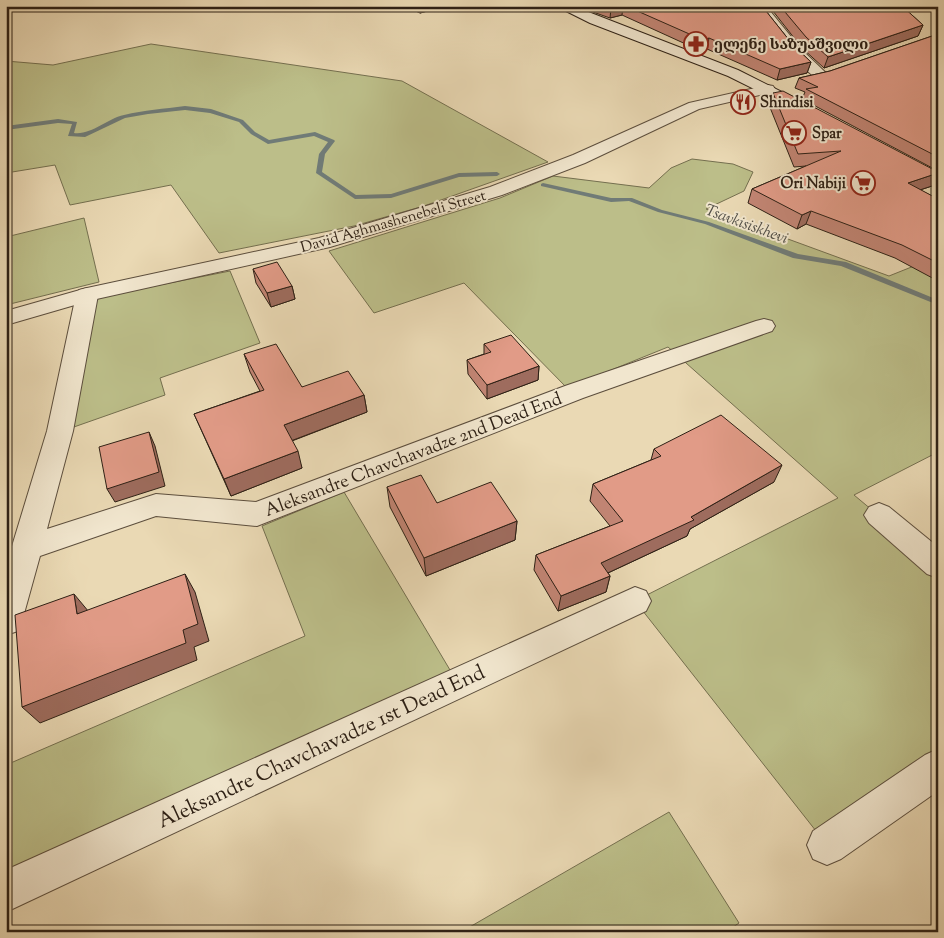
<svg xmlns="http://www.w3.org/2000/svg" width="944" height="938" viewBox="0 0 944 938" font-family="'Sorts Mill Goudy','Noto Serif Georgian',serif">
  <rect width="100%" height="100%" fill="#ead9b4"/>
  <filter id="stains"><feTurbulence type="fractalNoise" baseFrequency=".004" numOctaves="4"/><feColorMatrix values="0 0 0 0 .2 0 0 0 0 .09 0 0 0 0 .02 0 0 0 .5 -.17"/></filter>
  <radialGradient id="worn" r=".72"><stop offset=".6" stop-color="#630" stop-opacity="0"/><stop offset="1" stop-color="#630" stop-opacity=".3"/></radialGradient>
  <g fill="#bcbe89" stroke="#746f4f">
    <path d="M 151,44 L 402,81 L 548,162 L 424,206 L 354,226 L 219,253 L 171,185 L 70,205 L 55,165 L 6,173 L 6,61 L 53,65 Z"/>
    <path d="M 692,159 L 733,164 L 753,172 L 744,191 L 706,209 L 889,276 L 914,266 L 938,271 L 938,452 L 854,495 L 938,565 L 938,768 L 827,845 L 635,601 L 838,498 L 668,347 L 567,388 L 464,283 L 374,313 L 329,251 L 500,198 L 553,176 L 649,188 L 671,168 Z"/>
    <path d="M 84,218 L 99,282 L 6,305 L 6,237 Z"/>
    <path d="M 230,271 L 260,343 L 160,378 L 165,395 L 71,428 L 94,298 Z"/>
    <path d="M 344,492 L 453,675 L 6,878 L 6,765 L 305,636 L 262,526 Z"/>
    <path d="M 669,812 L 739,923 L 726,932 L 461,932 Z"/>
  </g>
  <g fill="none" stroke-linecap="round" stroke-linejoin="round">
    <g fill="#707b77" fill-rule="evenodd">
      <path d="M 185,106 L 211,109 L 243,120 L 255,132 L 269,140 L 315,132 L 334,140 L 335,141 L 325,154 L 322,172 L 356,195 L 391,194 L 459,173 L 497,172 L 500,174 L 497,176 L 459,177 L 391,198 L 355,199 L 316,173 L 319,154 L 328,142 L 314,136 L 268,144 L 251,134 L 239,122 L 210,113 L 185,110 L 148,114 L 125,118 L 85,137 L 68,136 L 72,124 L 58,123 L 6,130 L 6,126 L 58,119 L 77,122 L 74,133 C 92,135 106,119 124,115 C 144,110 164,109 185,106 Z"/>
      <path d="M 543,183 L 611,198 L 632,198 L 662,210 L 709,222 L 798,254 L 846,262 L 938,300 L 938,305 L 841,266 L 793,258 L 705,224 L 658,212 L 629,201 L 611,202 L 541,186 L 541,184 Z"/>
    </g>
    <defs>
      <g id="minor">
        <path d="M 753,6 L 766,6 L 801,49 L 826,73 L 828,76 L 826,79 L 816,79 L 791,55 Z"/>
        <path d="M 87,288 L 95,290 L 98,295 L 73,431 L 47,529 L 156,494 L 256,502 L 565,386 L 756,321 L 764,319 L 772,321 L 775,326 L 772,331 L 583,398 L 257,526 L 156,516 L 40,556 L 22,621 L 18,631 L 6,635 L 6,566 L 47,431 L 76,295 L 79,290 Z"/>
        <path d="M 879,503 L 889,507 L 938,547 L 938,578 L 927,574 L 869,523 L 864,515 L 869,507 Z"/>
        <path d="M 635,587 L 646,591 L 651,601 L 646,611 L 6,912 L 6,870 Z"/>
        <path d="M 938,749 L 938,791 L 841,859 L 827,865 L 813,859 L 807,845 L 813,831 L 925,755 Z"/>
      </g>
      <path id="tertiary" d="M 768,85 L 773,86 L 775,89 L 773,92 L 699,109 L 585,163 L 502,195 L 330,247 L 92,300 L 6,325 L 6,311 L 87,288 L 319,238 L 490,187 L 573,155 L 689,103 Z"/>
      <path id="secondary" d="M 556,6 L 573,6 L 738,70 L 812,107 L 815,110 L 812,113 L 802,113 L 728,76 L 590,23 Z"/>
    </defs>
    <use href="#minor" stroke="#5c4e3d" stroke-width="2"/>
    <use href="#tertiary" stroke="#5c4e3d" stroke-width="2"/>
    <use href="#secondary" stroke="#2d2015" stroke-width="2"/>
    <use href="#minor" fill="#f1e6ce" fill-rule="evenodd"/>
    <use href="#tertiary" fill="#f1e6ce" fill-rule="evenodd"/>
    <use href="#secondary" fill="#f1e6ce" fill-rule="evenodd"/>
  </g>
  <g fill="#c28574" stroke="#2d2015">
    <path d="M 404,6 L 447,6 L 420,13 Z"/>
    <path d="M 587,6 L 762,6 L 793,45 L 811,62 L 807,73 L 777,80 L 707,49 L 701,51 L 622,15 L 610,18 L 590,11 Z"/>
    <path d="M 769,6 L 902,6 L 923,25 L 918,36 L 824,68 L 802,48 Z"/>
    <path d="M 938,34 L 938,171 L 802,99 L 805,92 L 795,88 L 799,78 L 830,71 Z"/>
    <path d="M 773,93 L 938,173 L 938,175 L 932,186 L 920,190 L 938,199 L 938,281 L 895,258 L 806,224 L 797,229 L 748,203 L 752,189 L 806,166 L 794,167 L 769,105 Z"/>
    <path d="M 253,269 L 292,286 L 295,299 L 271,307 L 256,283 Z"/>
    <path d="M 484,344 L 539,366 L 538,380 L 487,399 L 468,374 L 467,360 L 484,354 Z"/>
    <path d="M 244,354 L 302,387 L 364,395 L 367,412 L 292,441 L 302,468 L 231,496 L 194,414 L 260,391 L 250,372 Z"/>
    <path d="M 654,449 L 774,482 L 690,529 L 687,536 L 608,573 L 610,576 L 606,592 L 558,611 L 534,570 L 536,555 L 610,526 L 590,501 L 593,484 L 651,460 Z"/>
    <path d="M 387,487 L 437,503 L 517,521 L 515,540 L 426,576 L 390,507 Z"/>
  </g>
  <g fill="#9e6c5e" stroke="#2d2015">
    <path d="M 420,6 L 447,6 L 420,13 Z"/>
    <path d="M 617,6 L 623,6 L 622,15 L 610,18 L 611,8 Z"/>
    <path d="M 923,25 L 918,36 L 824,68 L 828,57 Z"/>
    <path d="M 709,38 L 707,49 L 701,51 L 703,40 Z"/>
    <path d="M 811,62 L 807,73 L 777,80 L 780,69 Z"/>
    <path d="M 938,173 L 938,175 L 932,186 L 901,196 L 908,183 Z"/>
    <path d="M 811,211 L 806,224 L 797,229 L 802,215 Z"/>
    <path d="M 292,286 L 295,299 L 271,307 L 267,293 Z"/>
    <path d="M 539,366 L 538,380 L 487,399 L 487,385 Z"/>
    <path d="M 364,395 L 367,412 L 288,442 L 284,425 Z"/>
    <path d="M 149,432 L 155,446 L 165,486 L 115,502 L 107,489 Z"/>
    <path d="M 298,451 L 302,468 L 231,496 L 224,479 Z"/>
    <path d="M 782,465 L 774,482 L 690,529 L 687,536 L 597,578 L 601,563 L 691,517 Z"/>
    <path d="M 517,521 L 515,540 L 426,576 L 424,558 Z"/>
    <path d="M 185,574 L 195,592 L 209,641 L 194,647 L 197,660 L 40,723 L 22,707 L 183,630 Z"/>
    <path d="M 610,576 L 606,592 L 558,611 L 561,596 Z"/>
    <path d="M 74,594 L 89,612 L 77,614 Z"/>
  </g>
  <g fill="#e19b87" stroke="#2d2015">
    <path d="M 626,6 L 762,6 L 793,45 L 811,62 L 780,69 L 709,38 L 703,40 Z"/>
    <path d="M 780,6 L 902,6 L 923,25 L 828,57 L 806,37 Z"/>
    <path d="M 938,34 L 938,157 L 806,89 L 818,87 L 799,78 L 830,71 Z"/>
    <path d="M 783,91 L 938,172 L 938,173 L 908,183 L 938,199 L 938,263 L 902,245 L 811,211 L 802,215 L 752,189 L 841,151 L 798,154 L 773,93 Z"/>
    <path d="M 277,262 L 292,286 L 267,293 L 253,269 Z"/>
    <path d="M 511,335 L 539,366 L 487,385 L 467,360 L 491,352 L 484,344 Z"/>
    <path d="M 276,344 L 302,387 L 348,371 L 364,395 L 284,425 L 298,451 L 224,479 L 194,414 L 264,390 L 244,354 Z"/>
    <path d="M 721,415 L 782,465 L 691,517 L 694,520 L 601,563 L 610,576 L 561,596 L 536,555 L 623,521 L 593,484 L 661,456 L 654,449 Z"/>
    <path d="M 149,432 L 159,472 L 107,489 L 99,447 Z"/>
    <path d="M 421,475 L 437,503 L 491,482 L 517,521 L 424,558 L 387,487 Z"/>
    <path d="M 185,574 L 198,624 L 183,630 L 186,643 L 22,707 L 15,615 L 74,594 L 77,614 Z"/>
  </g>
  <defs>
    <symbol id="pharmacy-ring" viewBox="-11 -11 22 22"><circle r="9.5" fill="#f1e6ce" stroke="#8f2418" stroke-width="1.5"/><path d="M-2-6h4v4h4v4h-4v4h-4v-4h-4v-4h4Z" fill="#8f2418"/></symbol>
    <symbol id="restaurant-ring" viewBox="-11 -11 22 22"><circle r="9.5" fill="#f1e6ce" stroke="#8f2418" stroke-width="1.5"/><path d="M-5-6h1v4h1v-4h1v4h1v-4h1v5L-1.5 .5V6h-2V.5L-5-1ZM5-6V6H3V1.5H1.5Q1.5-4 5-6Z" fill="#8f2418"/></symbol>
    <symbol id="supermarket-ring" viewBox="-11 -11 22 22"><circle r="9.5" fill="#f1e6ce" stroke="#8f2418" stroke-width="1.5"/><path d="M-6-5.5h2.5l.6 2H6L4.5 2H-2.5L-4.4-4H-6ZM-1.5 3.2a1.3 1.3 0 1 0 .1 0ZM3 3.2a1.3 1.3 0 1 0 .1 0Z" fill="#8f2418"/></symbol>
  </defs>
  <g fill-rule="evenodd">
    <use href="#pharmacy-ring" x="682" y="30" width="28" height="28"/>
    <use href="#restaurant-ring" x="729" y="88" width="28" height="28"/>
    <use href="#supermarket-ring" x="780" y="119" width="28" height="28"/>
    <use href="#supermarket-ring" x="849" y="169" width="28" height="28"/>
  </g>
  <g text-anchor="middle" stroke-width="4" stroke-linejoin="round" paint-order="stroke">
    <g font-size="15" font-weight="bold" fill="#2d2015" stroke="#f1e6ce" text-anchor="start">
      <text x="714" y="49">ელენე საზუაშვილი</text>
      <text x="760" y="107">Shindisi</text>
      <text x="812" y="138">Spar</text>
      <text x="846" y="188" text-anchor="end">Ori Nabiji</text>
    </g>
    <g font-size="15" fill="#2d2015" stroke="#f1e6ce">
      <text transform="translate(393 221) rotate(-16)" y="5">David Aghmashenebeli Street</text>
    </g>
    <g font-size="16" font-style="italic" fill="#4f4d46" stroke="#f1e6ce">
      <text transform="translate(747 223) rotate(20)" y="6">Tsavkisiskhevi</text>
    </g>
    <g font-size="18" fill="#2d2015" stroke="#f1e6ce">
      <text transform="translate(413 454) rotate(-21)" y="6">Aleksandre Chavchavadze 2nd Dead End</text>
    </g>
    <g font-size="21" fill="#2d2015" stroke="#f1e6ce">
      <text transform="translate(321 746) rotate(-25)" y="7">Aleksandre Chavchavadze 1st Dead End</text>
    </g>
  </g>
  <rect width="944" height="938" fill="none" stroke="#ead9b4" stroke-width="25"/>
  <rect x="8" y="8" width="929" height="923" fill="none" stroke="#2d2015" stroke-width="2.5"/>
  <rect x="12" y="12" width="919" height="913" fill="none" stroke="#2d2015"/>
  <rect width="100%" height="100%" filter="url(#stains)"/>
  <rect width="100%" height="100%" fill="url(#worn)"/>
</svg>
